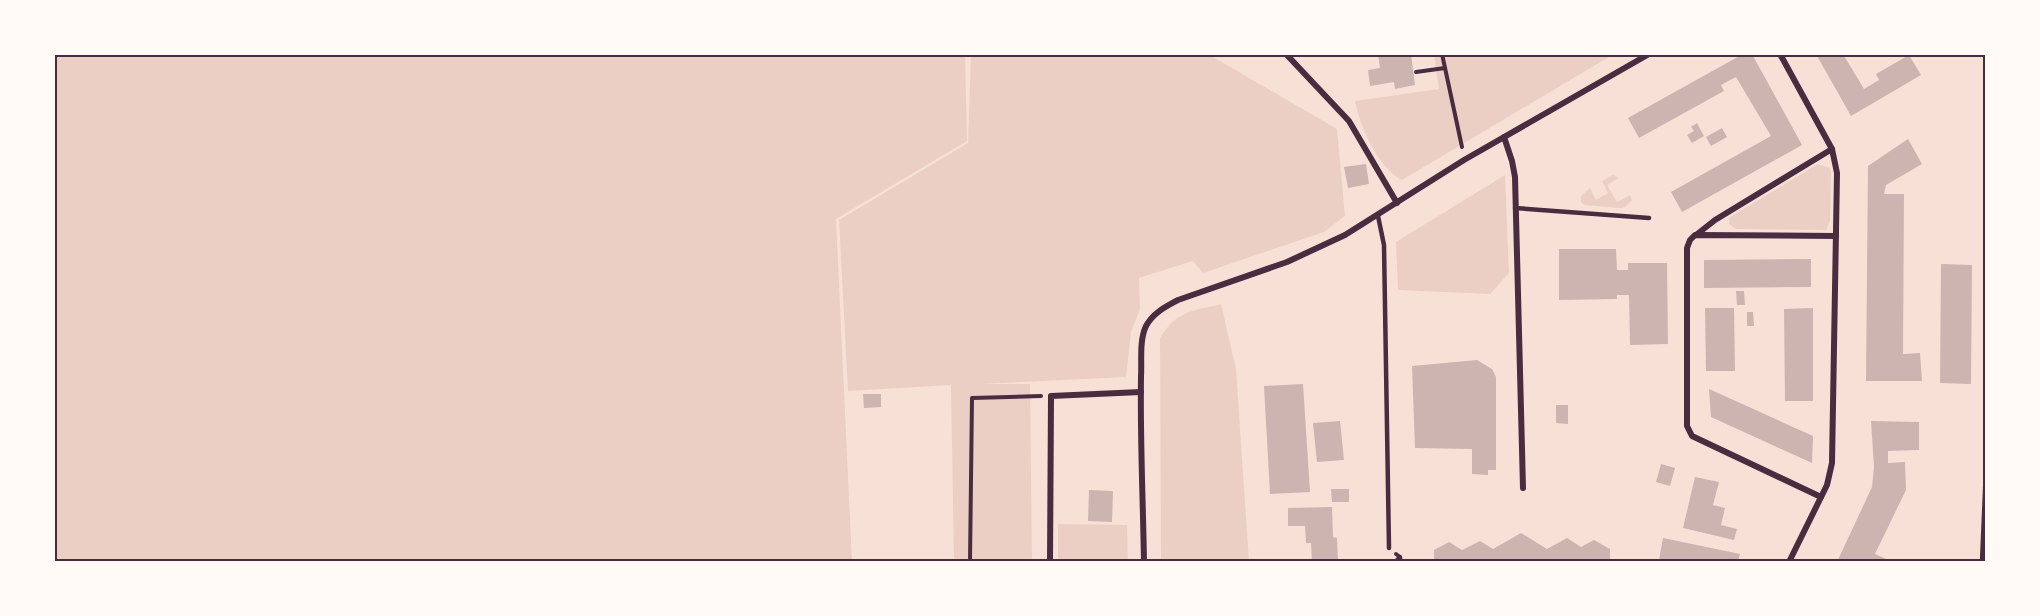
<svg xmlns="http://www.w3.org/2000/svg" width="2040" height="616" viewBox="0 0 2040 616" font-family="'DejaVu Sans',sans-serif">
  <rect width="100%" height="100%" fill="#f7e1d7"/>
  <g fill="#ebcfc5">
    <path d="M 54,54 L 965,54 L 967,141 L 836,219 L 852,562 L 54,562 Z"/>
    <path d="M 971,54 L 1208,54 L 1337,129 L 1345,216 L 1324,232 L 1203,273 L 1193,261 L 1139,278 L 1140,309 L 1131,332 L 1126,377 L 980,384 L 1030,384 L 1032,562 L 954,562 L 951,385 L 848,391 L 839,220 L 968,143 Z"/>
    <path d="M 1434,54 L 1614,54 L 1402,180 C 1378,168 1360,127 1355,101 L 1439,89 Z"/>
    <path d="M 1818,164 L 1830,168 L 1831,173 L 1830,221 L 1826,230 L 1736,229 L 1729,224 L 1730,217 Z"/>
    <path d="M 1505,175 L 1509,273 L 1490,294 L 1398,290 L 1396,242 Z"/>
    <path d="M 1613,175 L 1619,178 L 1607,185 L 1617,202 L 1630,195 L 1632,200 L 1625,207 L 1621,208 L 1584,205 L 1581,202 L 1581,196 L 1590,188 L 1596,200 L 1608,193 L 1602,181 Z"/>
    <path d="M 1221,304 L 1236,369 L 1249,562 L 1161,562 L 1160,338 C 1178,310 1190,312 1221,304 Z"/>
    <path d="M 1058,524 L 1127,525 L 1128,562 L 1058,562 Z"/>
  </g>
  <g fill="#ccb4b1">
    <path d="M 1378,54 L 1411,54 L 1415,85 L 1395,89 L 1394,82 L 1370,86 L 1368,70 L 1380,68 Z"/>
    <path d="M 1743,54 L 1752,54 L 1802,145 L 1682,212 L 1671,192 L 1771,136 L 1736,77 L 1721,85 L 1724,91 L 1639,138 L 1628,118 Z"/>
    <path d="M 1816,54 L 1843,54 L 1864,89 L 1879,80 L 1876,74 L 1909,55 L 1921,75 L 1851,116 Z"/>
    <path d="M 1697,123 L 1704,136 L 1692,143 L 1687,135 L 1694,131 L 1691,127 Z"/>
    <path d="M 1722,128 L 1727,137 L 1711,146 L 1706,137 Z"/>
    <path d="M 1908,139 L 1922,164 L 1886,185 L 1884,194 L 1904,194 L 1903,354 L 1920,353 L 1922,381 L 1866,381 L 1868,166 Z"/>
    <path d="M 1366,164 L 1369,184 L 1348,188 L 1344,167 Z"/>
    <path d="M 1559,249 L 1616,249 L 1617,270 L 1628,270 L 1628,263 L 1667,263 L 1668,344 L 1630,345 L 1629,295 L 1617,295 L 1617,299 L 1559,300 Z"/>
    <path d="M 1811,259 L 1811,287 L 1704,288 L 1704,260 Z"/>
    <path d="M 1941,264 L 1972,265 L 1971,384 L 1940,383 Z"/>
    <path d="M 1736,291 L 1744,291 L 1745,305 L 1737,305 Z"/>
    <path d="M 1705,308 L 1734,308 L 1735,371 L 1706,371 Z"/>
    <path d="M 1813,308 L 1813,401 L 1785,401 L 1784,309 Z"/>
    <path d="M 1747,312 L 1753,312 L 1754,326 L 1747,326 Z"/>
    <path d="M 1477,360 L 1492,369 L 1496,377 L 1496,470 L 1488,470 L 1488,475 L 1472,474 L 1472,449 L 1415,448 L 1412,366 Z"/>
    <path d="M 1303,384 L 1310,492 L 1270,494 L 1264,386 Z"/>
    <path d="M 1709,389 L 1813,436 L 1812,463 L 1711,417 Z"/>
    <path d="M 863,394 L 881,394 L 881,407 L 864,408 Z"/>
    <path d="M 1556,405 L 1568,405 L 1568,424 L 1556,423 Z"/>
    <path d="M 1340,421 L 1344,460 L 1317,462 L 1313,423 Z"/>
    <path d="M 1871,421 L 1919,422 L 1919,450 L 1888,451 L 1888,463 L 1905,462 L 1906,490 L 1875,554 L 1893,562 L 1837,562 L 1872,487 L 1874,467 Z"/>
    <path d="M 1661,464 L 1675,468 L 1670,486 L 1656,482 Z"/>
    <path d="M 1695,477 L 1719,482 L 1713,505 L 1725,508 L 1721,525 L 1737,529 L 1734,540 L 1683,528 Z"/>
    <path d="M 1331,489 L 1349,489 L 1349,502 L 1332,502 Z"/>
    <path d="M 1089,490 L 1113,491 L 1112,522 L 1088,521 Z"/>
    <path d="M 1332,507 L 1333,537 L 1337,538 L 1338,562 L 1312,562 L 1311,543 L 1306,543 L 1305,526 L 1288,526 L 1288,508 Z"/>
    <path d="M 1521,533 L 1547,549 L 1567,538 L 1581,547 L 1594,540 L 1610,549 L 1610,562 L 1434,562 L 1434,550 L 1449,542 L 1462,550 L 1480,541 L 1493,549 Z"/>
    <path d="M 1663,538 L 1740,554 L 1738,562 L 1670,562 L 1659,560 Z"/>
  </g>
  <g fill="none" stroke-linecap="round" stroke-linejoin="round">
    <g stroke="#4a2c40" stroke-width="4">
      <path d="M 1442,54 L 1462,147"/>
      <path d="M 1416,72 L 1445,68"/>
      <path d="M 1396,554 L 1400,557 L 1401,562"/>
      <path d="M 970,562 L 972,398 L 1041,396"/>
      <path d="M 1395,562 L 1400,557"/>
    </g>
    <g stroke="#4a2c40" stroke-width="4.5">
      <path d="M 1515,208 L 1649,218"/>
      <path d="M 1378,216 L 1384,245 L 1389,548"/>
      <path d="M 1982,562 L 1986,468"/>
    </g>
    <g stroke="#4a2c40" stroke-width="6">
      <path d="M 1286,54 L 1349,121 L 1397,203"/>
      <path d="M 1780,54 L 1832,149 L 1837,173 L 1832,463 L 1827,485 L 1789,562"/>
      <path d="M 1504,137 L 1512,161 L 1515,177 L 1523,488"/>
      <path d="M 1696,235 L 1715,220 L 1832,149"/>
      <path d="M 1821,497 L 1692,436 L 1687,426 L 1687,248 L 1690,240 L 1695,235 L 1836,236"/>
      <path d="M 1050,562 L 1051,396 L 1141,392"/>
      <path d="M 1144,562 C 1143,500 1140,438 1141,377 C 1142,361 1139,341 1146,326 C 1153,313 1165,307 1178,300 L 1287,262 L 1345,235 L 1464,160 L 1649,54"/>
    </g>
  </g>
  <rect width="2040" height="616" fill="none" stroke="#fffaf5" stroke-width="111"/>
  <rect x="56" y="56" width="1928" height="504" fill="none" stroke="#4a2c40" stroke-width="2"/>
</svg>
